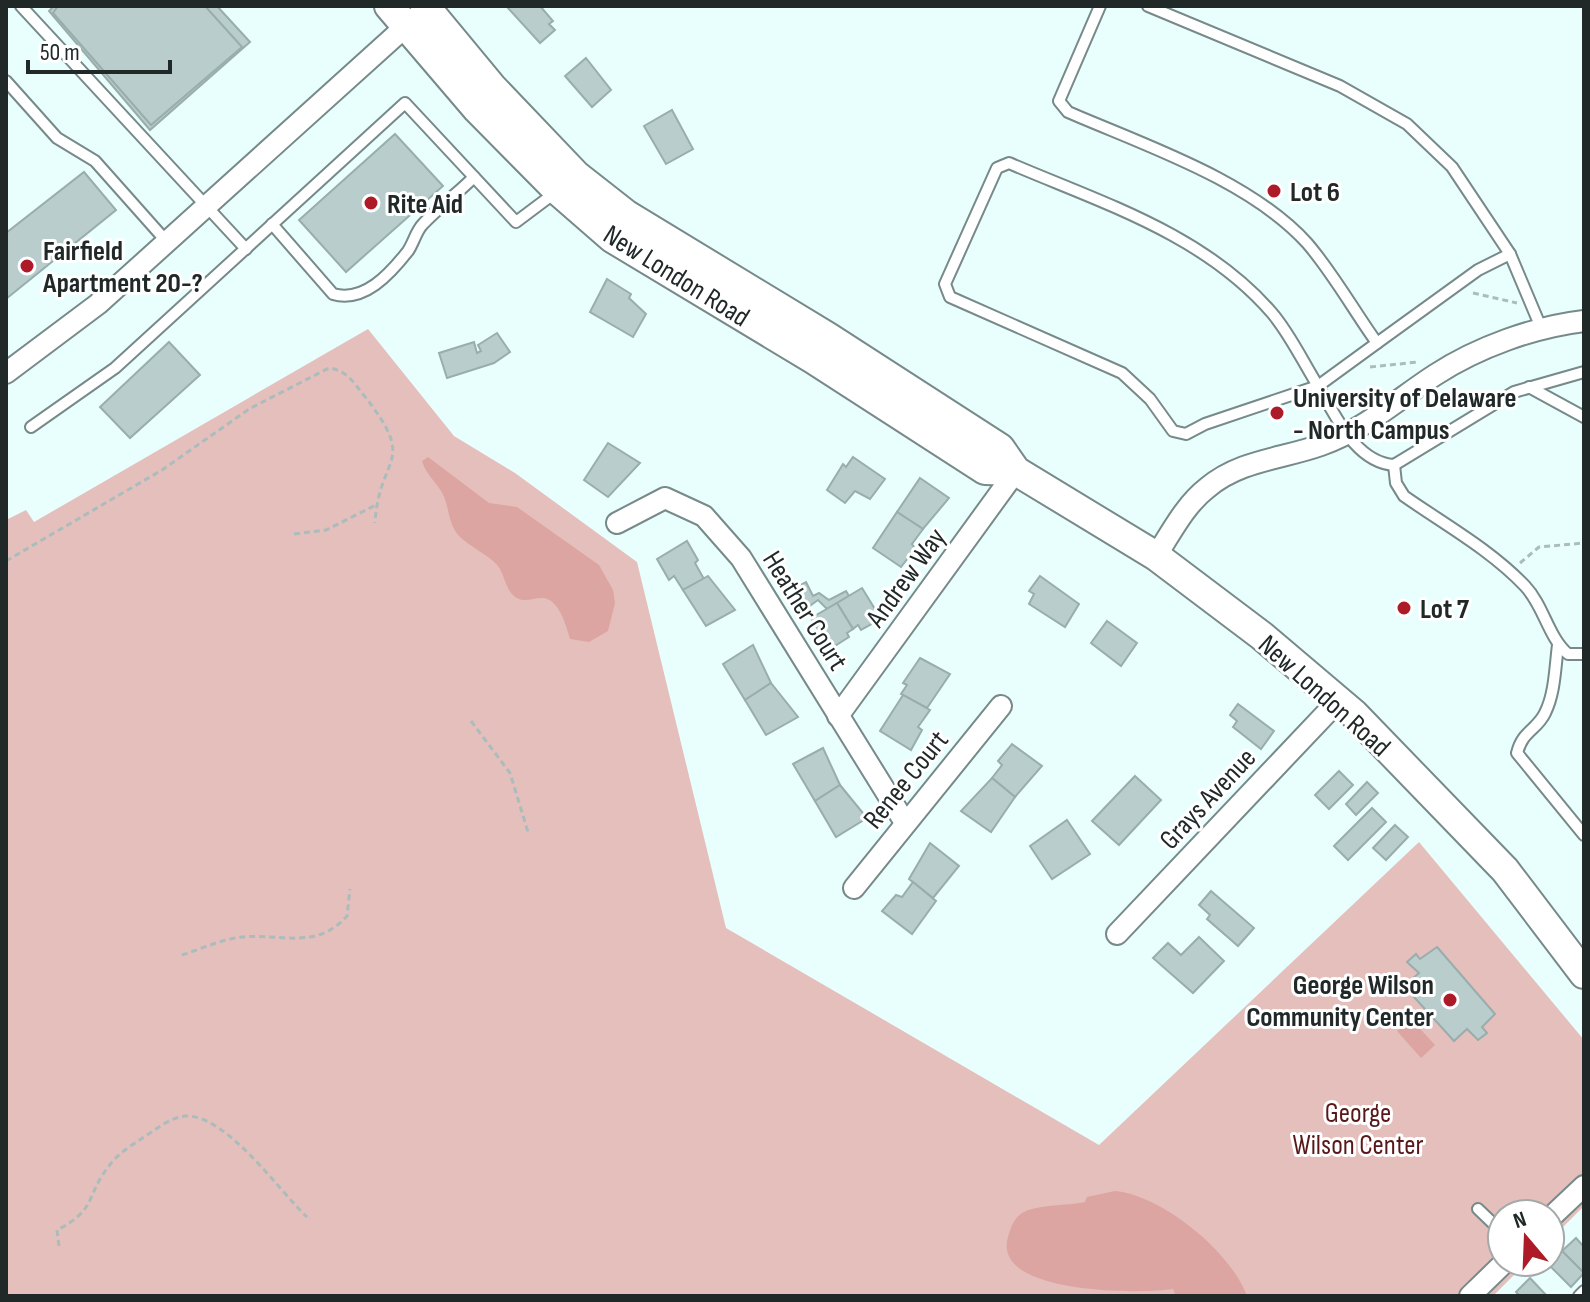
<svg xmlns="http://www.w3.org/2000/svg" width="1590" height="1302" viewBox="0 0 1590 1302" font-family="'Sofia Sans Condensed',sans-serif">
  <rect width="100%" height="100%" fill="#e9fffe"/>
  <path fill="#e4bfbc" d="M 368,329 L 454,436 L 515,473 L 637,562 L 726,928 L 1099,1145 L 1419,842 L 1584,1040 L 1584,1206 L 1550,1240 L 1550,1214 L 1502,1214 L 1502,1262 L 1527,1262 L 1493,1296 L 6,1296 L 6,520 L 26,510 L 34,522 Z"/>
  <g fill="#dca5a1">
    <path d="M 428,457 L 489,503 L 517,507 L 599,565 L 613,590 L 615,603 L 608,631 L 589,642 L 570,639 C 551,569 531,615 512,594 C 505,586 504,574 498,566 C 488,554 471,548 459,536 C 447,523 450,505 441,491 C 434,480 426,474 422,461 Z"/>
    <path d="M 1411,1019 L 1435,1045 L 1421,1058 L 1397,1031 Z"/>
    <path d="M 1115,1191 C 1162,1195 1231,1252 1247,1296 L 1176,1296 L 1173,1289 C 1142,1294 991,1295 1008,1237 C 1011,1227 1014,1217 1024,1212 C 1040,1204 1067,1206 1085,1202 L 1087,1197 Z"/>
  </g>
  <g fill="#b9cdcd" stroke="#99adac" stroke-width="2">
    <path d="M 54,6 L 217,6 L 250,42 L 150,130 L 49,11 Z"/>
    <path d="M 58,6 L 205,6 L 242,47 L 151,125 L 53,13 Z"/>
    <path d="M 540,6 L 553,21 L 549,24 L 555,30 L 540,43 L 507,7 Z"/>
    <path d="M 586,58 L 611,90 L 592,107 L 565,76 Z"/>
    <path d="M 672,110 L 693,149 L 666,164 L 644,126 Z"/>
    <path d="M 395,134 L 443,186 L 346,272 L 299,220 Z"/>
    <path d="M 84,172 L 116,210 L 6,299 L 6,233 Z"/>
    <path d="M 607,279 L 631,294 L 629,298 L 646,314 L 633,337 L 590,312 Z"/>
    <path d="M 497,333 L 510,352 L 494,363 L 447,378 L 439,353 L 474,342 L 477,353 L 481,351 L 478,345 Z"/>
    <path d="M 169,342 L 200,375 L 130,438 L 100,407 Z"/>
    <path d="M 608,443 L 640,463 L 608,497 L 584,480 Z"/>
    <path d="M 853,457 L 885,479 L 870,499 L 855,491 L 845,503 L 827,490 L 843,464 L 846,467 Z"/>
    <path d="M 920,478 L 949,498 L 923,529 L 897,512 Z"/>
    <path d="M 897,512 L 923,529 L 912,544 L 915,549 L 901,567 L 873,548 Z"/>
    <path d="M 687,541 L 698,560 L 695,563 L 704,579 L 683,590 L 674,576 L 669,580 L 657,559 Z"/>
    <path d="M 708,576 L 735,610 L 706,626 L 683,590 Z"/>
    <path d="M 1040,576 L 1079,604 L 1065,627 L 1029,604 L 1034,594 L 1029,591 Z"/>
    <path d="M 806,582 L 813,596 L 819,593 L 829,600 L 846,591 L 849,596 L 827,609 L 818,600 L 804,610 L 793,589 Z"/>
    <path d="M 862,588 L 881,619 L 861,630 L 858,625 L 853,629 L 837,603 Z"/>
    <path d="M 837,603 L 853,629 L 847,633 L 849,637 L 830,649 L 811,618 Z"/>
    <path d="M 1107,621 L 1137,643 L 1121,666 L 1091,643 Z"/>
    <path d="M 753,645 L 771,683 L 745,700 L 723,664 Z"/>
    <path d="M 920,658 L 950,674 L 927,708 L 901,694 L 907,685 L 903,683 Z"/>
    <path d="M 771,683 L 798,717 L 766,735 L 745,700 Z"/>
    <path d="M 903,695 L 930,710 L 918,727 L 922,730 L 911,750 L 880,731 Z"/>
    <path d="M 1238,704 L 1274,731 L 1261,749 L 1233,727 L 1237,721 L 1230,715 Z"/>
    <path d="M 1012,744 L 1042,766 L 1015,797 L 992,778 L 1002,765 L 998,761 Z"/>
    <path d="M 823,748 L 840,785 L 815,801 L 793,764 Z"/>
    <path d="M 1339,771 L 1353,785 L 1329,809 L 1315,795 Z"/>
    <path d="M 1135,776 L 1161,800 L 1119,845 L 1092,821 Z"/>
    <path d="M 992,778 L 1015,797 L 991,832 L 961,811 Z"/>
    <path d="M 1367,782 L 1378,793 L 1356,815 L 1346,804 Z"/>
    <path d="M 840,785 L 867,818 L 836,837 L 815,801 Z"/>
    <path d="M 1372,808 L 1386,822 L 1348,860 L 1334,846 Z"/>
    <path d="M 1067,820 L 1090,854 L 1052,879 L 1030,846 Z"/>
    <path d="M 1395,825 L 1408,837 L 1386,860 L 1373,848 Z"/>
    <path d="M 930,843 L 959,866 L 933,898 L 909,879 Z"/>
    <path d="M 913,882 L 936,901 L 912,934 L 882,911 L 896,895 L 902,897 Z"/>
    <path d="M 1211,891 L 1254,928 L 1238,946 L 1207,919 L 1210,915 L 1199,905 Z"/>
    <path d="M 1199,937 L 1224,961 L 1193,993 L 1153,958 L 1168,943 L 1181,955 Z"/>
    <path d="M 1437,947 L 1495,1014 L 1482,1027 L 1487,1033 L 1478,1040 L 1467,1029 L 1454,1041 L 1404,986 L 1419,973 L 1407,962 L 1416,954 L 1420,959 Z"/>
    <path d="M 1576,1238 L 1584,1247 L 1584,1273 L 1562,1251 Z"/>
    <path d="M 1562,1251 L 1584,1273 L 1571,1287 L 1549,1265 Z"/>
    <path d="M 1530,1278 L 1547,1296 L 1520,1296 L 1516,1292 Z"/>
  </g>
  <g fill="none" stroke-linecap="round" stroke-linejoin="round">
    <defs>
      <g id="lane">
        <path d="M 21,6 L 246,249"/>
        <path d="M 1100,6 L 1059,101 L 1068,112 C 1144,145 1250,180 1307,243 C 1333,273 1354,311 1377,343 L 1478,270 L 1510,254"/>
        <path d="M 1148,6 L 1340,86 L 1407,124 L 1452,167 L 1510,254 L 1542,330"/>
        <path d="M 6,81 L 57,138 L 95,161 L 167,242"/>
        <path d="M 1009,163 C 1102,203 1204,234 1272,313 C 1290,334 1303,362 1318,386 L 1205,424 L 1186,434 L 1173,431 L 1150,399 L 1122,373 L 950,297 L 945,284 L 997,168 Z"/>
        <path d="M 272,224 L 333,294 C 364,303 390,274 408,251 C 414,242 416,231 423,224 C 439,207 458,193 474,177"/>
        <path d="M 1377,343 L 1318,386 C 1336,416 1355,462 1394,465 L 1514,392 L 1584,372"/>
        <path d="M 1529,387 L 1584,417"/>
        <path d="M 31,427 L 115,368 L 405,103 L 516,222 L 556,192"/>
        <path d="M 1394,465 L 1396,483 L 1404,496 C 1444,524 1491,550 1525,586 C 1544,606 1548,637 1568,654 L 1584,654"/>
        <path d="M 1558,645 C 1555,668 1555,693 1545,713 C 1537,730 1523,730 1517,753 L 1584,835"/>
        <path d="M 1478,1209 L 1502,1232"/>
        <path d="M 1579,1296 L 1584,1291"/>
      </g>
      <g id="street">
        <path d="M 6,373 L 98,304 L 416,17"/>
        <path d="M 617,523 L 665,498 L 704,516 L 741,558 L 904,821"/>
        <path d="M 1156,556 C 1171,533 1185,505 1207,488 C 1240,460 1282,459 1321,445 C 1364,430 1398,399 1435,375 C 1478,347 1534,327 1584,321"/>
        <path d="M 838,716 L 1016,471"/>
        <path d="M 854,888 L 1001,706"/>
        <path d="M 1117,934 L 1338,701"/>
        <path d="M 1550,1218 L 1584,1186"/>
        <path d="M 1470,1296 L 1505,1262"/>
      </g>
      <g id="secondary">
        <path d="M 389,6 L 477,109 L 558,191 L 612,238 L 813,359 L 985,470 L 1016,471"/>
        <path d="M 425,6 L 492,87 L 576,175 L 627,215 L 828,337 L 1000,448 L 1016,471 L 1156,556 L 1262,636 L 1354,714 L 1505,870 L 1584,974"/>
      </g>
    </defs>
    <use href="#lane" stroke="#778a89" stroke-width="14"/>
    <use href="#street" stroke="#778a89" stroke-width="24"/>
    <use href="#secondary" stroke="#778a89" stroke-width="32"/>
    <g stroke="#abbcbc" stroke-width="3" stroke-dasharray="6 4" stroke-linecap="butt">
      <path d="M 1473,293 L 1517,303"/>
      <path d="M 1370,367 L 1418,362"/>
      <path d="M 294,534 L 326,530 L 378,504"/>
      <path d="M 6,561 L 162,470 L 249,409 L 329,368 C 345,370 353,381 362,393 C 420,465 379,453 375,523"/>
      <path d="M 1520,563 L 1539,547 L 1584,543"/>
      <path d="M 471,721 L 510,773 L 528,832"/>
      <path d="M 182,955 C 201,949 222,939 242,937 C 279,933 316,951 347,916 L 350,889"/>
      <path d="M 59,1246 L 57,1230 C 98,1209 85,1196 109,1166 C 119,1152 134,1144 147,1135 C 159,1127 172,1117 186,1116 C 227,1115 279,1191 307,1217"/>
    </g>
    <use href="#lane" stroke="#fff" stroke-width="10"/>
    <use href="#street" stroke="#fff" stroke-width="20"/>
    <use href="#secondary" stroke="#fff" stroke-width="28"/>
  </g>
  <g fill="#ae1b28" stroke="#fff" stroke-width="3">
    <circle cx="1274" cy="191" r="8"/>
    <circle cx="371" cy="203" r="8"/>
    <circle cx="27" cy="266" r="8"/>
    <circle cx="1277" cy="413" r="8"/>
    <circle cx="1404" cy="608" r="8"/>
    <circle cx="1450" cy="1000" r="8"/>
  </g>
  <g text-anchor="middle" stroke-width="6" stroke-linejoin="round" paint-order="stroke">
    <g font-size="28" font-weight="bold" fill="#202828" stroke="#fff" text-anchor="start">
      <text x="1290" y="201">Lot 6</text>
      <text x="387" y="213">Rite Aid</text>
      <text x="43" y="260">Fairfield<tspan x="43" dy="32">Apartment 20-?</tspan></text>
      <text x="1293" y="407">University of Delaware<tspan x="1293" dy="32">- North Campus</tspan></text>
      <text x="1420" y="618">Lot 7</text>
      <text x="1434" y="994" text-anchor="end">George Wilson<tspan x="1434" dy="32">Community Center</tspan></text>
    </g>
    <g font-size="28" fill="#202828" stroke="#fff">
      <text transform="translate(677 275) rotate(32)" y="10">New London Road</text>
      <text transform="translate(905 577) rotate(-54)" y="10">Andrew Way</text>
      <text transform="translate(806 610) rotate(58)" y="10">Heather Court</text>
      <text transform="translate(1325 695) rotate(42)" y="10">New London Road</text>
      <text transform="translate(905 779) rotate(-51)" y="10">Renee Court</text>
      <text transform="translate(1207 798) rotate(-47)" y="10">Grays Avenue</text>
    </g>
    <g font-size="28" fill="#581718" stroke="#fff">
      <text x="1358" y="1122">George<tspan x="1358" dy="32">Wilson Center</tspan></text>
    </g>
  </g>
  <rect width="1590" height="1302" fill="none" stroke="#202828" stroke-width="16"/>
  <g transform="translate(1526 1238) rotate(341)"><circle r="38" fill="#ffffff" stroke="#a6a9a9" stroke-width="2"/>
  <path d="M0-6L14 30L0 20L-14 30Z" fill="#ae1b28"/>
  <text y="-12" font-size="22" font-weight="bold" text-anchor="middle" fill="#202828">N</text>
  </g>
  <path d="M28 60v12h142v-12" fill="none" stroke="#202828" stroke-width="4"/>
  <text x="40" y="60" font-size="24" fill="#202828" stroke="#ffffff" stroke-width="6" paint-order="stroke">50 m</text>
</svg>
